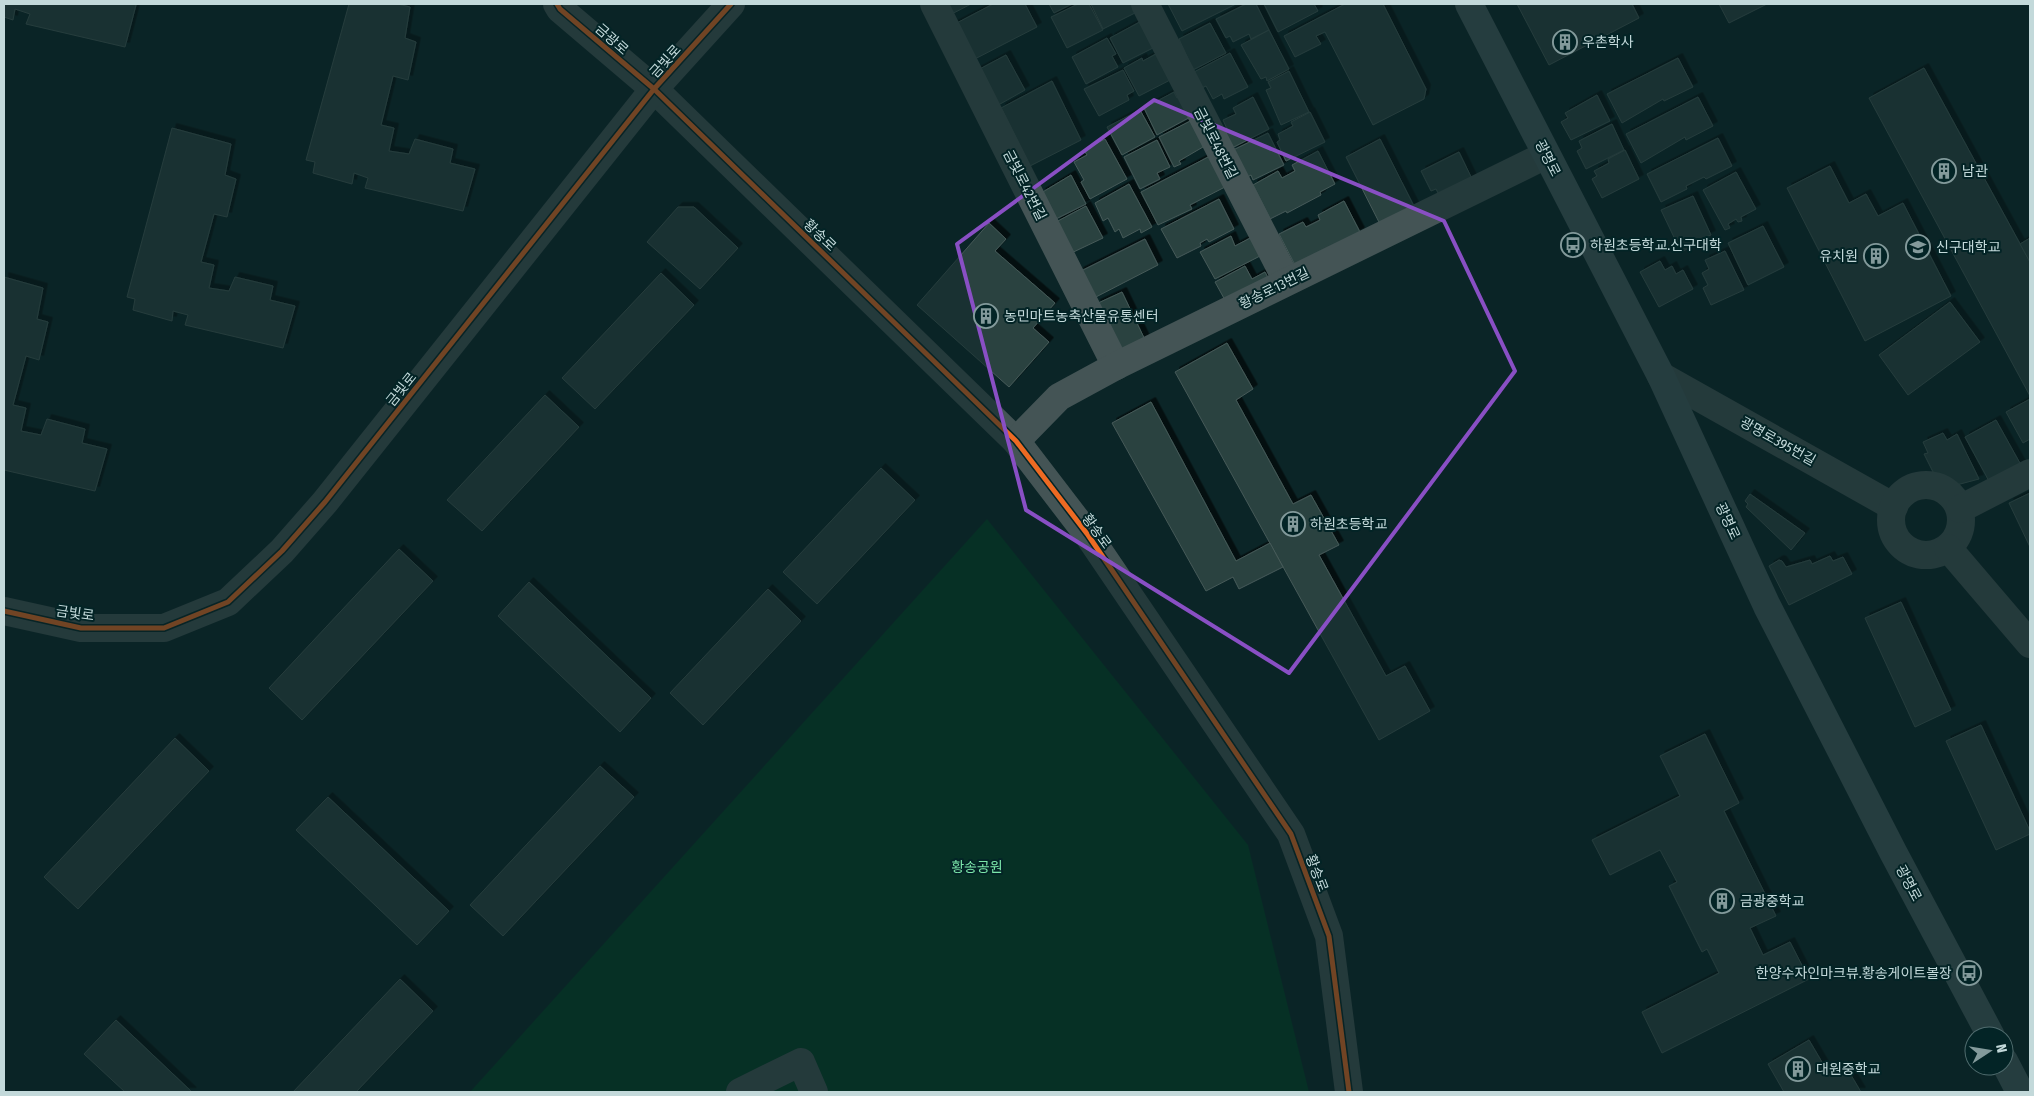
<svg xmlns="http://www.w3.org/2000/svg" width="2034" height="1096" viewBox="0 0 2034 1096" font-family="'Fira Sans Condensed','Noto Sans KR',sans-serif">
  <defs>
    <filter id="shadow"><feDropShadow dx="4.5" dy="-4.5" stdDeviation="0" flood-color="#0009"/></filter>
  </defs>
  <rect width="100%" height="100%" fill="#0b2527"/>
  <path fill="#013e25" d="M 987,519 L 1248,845 L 1309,1092 L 470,1092 Z"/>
  <g fill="#2b4241" stroke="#465a58" filter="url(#shadow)">
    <path d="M 4,4 L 132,4 L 136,5 L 125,47 L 26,24 L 30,14 L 15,9 L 13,20 L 4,17 Z"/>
    <path d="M 349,4 L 398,4 L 410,7 L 405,38 L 416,42 L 408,80 L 393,76 L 381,125 L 394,128 L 389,151 L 409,154 L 415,139 L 453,149 L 450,163 L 475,169 L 463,211 L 365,188 L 368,178 L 354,173 L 352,184 L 313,173 L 315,162 L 306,160 Z"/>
    <path d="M 937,4 L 971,4 L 944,18 Z"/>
    <path d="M 993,4 L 1025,4 L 1037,27 L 969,62 L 951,26 Z"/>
    <path d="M 1049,4 L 1072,4 L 1054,13 Z"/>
    <path d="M 1078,4 L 1089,4 L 1103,30 L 1067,48 L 1051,17 Z"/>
    <path d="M 1091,4 L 1138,4 L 1141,10 L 1103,29 Z"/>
    <path d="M 1168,4 L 1236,4 L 1182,31 Z"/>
    <path d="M 1246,4 L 1256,4 L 1269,30 L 1251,39 L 1249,34 L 1233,42 L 1230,36 L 1226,38 L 1216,19 Z"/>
    <path d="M 1264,4 L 1314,4 L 1318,11 L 1278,32 Z"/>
    <path d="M 1345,4 L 1383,4 L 1426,89 L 1424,99 L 1373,125 L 1325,32 L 1316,36 L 1321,44 L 1295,57 L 1284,36 Z"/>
    <path d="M 1517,4 L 1632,4 L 1639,18 L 1549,65 Z"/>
    <path d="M 1719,4 L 1767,4 L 1729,23 Z"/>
    <path d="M 1147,18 L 1161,44 L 1123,63 L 1110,38 Z"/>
    <path d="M 1210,23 L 1226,53 L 1193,70 L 1179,39 Z"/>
    <path d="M 1269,30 L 1289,69 L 1267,81 L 1266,77 L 1261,79 L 1241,45 Z"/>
    <path d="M 1107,38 L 1116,54 L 1112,56 L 1118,67 L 1086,84 L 1072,57 Z"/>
    <path d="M 1163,50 L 1176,77 L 1139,96 L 1124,68 L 1142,58 L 1143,61 Z"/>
    <path d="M 1230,53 L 1248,87 L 1224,99 L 1222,94 L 1213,99 L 1206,86 L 1202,88 L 1194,72 Z"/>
    <path d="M 1006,55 L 1025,90 L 993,108 L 974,72 Z"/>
    <path d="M 1678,58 L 1693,87 L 1664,101 L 1663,99 L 1622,123 L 1607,94 Z"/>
    <path d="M 1924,68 L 2030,262 L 2030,396 L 1869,98 Z"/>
    <path d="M 1123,70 L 1134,91 L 1127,95 L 1129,100 L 1099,116 L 1084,89 Z"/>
    <path d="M 1289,71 L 1309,112 L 1281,125 L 1266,90 L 1271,88 L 1268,82 Z"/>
    <path d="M 1052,81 L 1081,140 L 1030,166 L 1001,108 Z"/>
    <path d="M 1174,92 L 1177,98 L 1185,93 L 1196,114 L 1157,135 L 1144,108 Z"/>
    <path d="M 1597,95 L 1610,121 L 1571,140 L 1561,122 L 1568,118 L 1565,113 Z"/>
    <path d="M 1253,97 L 1269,129 L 1232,148 L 1224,133 L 1228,131 L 1223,120 L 1236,114 L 1233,108 Z"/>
    <path d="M 1698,97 L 1713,126 L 1686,140 L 1685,137 L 1641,163 L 1626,134 Z"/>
    <path d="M 1140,110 L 1155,137 L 1122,155 L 1107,127 Z"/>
    <path d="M 1310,112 L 1325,142 L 1286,161 L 1277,142 L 1280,140 L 1278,134 L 1293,126 L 1291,122 Z"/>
    <path d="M 1198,117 L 1203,147 L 1179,161 L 1181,164 L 1174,167 L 1159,137 Z"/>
    <path d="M 1612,124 L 1624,150 L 1586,169 L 1577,151 L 1582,148 L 1579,141 Z"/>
    <path d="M 172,128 L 231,144 L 225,175 L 236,179 L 227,217 L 214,214 L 201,262 L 214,265 L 209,288 L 229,291 L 235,277 L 273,286 L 270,300 L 295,306 L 283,348 L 185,325 L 188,315 L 173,311 L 172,321 L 133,310 L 135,299 L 127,297 Z"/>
    <path d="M 1268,133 L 1284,165 L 1253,180 L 1251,175 L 1246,178 L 1233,150 Z"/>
    <path d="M 1718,138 L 1732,166 L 1706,179 L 1704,177 L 1686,186 L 1687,189 L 1661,202 L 1647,174 Z"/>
    <path d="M 1105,139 L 1127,179 L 1090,199 L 1081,182 L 1084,180 L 1074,162 L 1087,155 L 1084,150 Z"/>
    <path d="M 1380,139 L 1418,214 L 1384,232 L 1346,157 Z"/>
    <path d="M 1157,140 L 1170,167 L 1157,173 L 1160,179 L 1140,189 L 1124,157 Z"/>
    <path d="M 1625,150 L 1639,179 L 1602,198 L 1592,179 L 1597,176 L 1594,171 L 1609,163 L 1608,159 Z"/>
    <path d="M 1318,151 L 1335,184 L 1320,192 L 1321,195 L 1287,213 L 1286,211 L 1270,219 L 1253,185 L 1278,171 L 1282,178 L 1295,171 L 1292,165 Z"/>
    <path d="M 1459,152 L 1475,185 L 1442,201 L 1436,189 L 1431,191 L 1421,171 Z"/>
    <path d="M 1210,156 L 1225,187 L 1190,205 L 1192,209 L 1158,225 L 1141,192 Z"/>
    <path d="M 1830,166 L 1849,203 L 1866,194 L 1878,216 L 1903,203 L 1951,296 L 1865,341 L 1787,188 Z"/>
    <path d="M 1736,172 L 1756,209 L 1741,217 L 1742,221 L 1738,222 L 1736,219 L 1728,224 L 1730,228 L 1725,230 L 1703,190 Z"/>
    <path d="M 1071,175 L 1086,204 L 1048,223 L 1041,193 Z"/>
    <path d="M 1129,184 L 1152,227 L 1141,233 L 1140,229 L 1123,238 L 1119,229 L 1115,232 L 1108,218 L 1103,221 L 1095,203 Z"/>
    <path d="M 1693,196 L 1711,235 L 1706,237 L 1707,239 L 1681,252 L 1661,210 Z"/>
    <path d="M 1219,199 L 1234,229 L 1209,242 L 1207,239 L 1200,243 L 1201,246 L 1177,258 L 1161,229 Z"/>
    <path d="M 1344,201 L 1360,232 L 1295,265 L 1279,234 L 1303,222 L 1306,227 L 1320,220 L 1318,215 Z"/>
    <path d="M 1086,206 L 1103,238 L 1065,256 L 1056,222 Z"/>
    <path d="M 678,207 L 694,207 L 738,248 L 700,289 L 647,242 Z"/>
    <path d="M 989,223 L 1006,239 L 995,251 L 1055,303 L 1033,328 L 1049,342 L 1009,387 L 917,305 Z"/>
    <path d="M 1763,226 L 1784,267 L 1748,285 L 1728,243 Z"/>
    <path d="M 1231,236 L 1235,246 L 1252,237 L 1262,255 L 1215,279 L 1200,252 Z"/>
    <path d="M 2030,238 L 2030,262 L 2020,244 Z"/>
    <path d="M 1145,239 L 1158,265 L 1092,299 L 1079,272 Z"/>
    <path d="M 1725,251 L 1744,290 L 1711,305 L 1703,288 L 1708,285 L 1702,273 L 1709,269 L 1705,260 Z"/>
    <path d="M 1660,261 L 1665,270 L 1672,266 L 1676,274 L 1683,270 L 1693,289 L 1659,307 L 1640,272 Z"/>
    <path d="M 1245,266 L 1252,279 L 1265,272 L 1274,289 L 1231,311 L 1215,282 Z"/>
    <path d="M 661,273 L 694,305 L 595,409 L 562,378 Z"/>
    <path d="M 4,277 L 43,288 L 37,319 L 48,322 L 39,360 L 26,356 L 13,405 L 26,408 L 21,431 L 41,435 L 47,419 L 85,429 L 82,443 L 107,449 L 95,491 L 4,470 Z"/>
    <path d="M 1122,292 L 1148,346 L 1118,351 L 1096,304 Z"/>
    <path d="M 1950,302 L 1980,342 L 1908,395 L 1879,355 Z"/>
    <path d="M 1227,343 L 1253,389 L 1236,400 L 1293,504 L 1311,495 L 1339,545 L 1319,555 L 1386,676 L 1405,666 L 1430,711 L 1379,740 L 1175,372 Z"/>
    <path d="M 545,395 L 579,427 L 482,531 L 447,500 Z"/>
    <path d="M 2030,399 L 2030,439 L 2023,443 L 2006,412 Z"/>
    <path d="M 1151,402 L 1236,561 L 1270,543 L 1283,567 L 1239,589 L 1233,577 L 1206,591 L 1112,423 Z"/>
    <path d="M 1996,420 L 2021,465 L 1990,483 L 1965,437 Z"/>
    <path d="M 1943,433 L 1947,440 L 1957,434 L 1979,479 L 1949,487 L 1937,480 L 1924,454 L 1928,453 L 1923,442 Z"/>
    <path d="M 881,468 L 915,500 L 817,604 L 783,572 Z"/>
    <path d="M 2030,493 L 2030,547 L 2009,503 Z"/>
    <path d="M 1750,494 L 1805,533 L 1791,550 L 1746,507 L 1748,504 L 1745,501 Z"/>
    <path d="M 399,549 L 433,581 L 302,720 L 269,688 Z"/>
    <path d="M 1830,556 L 1833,561 L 1843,557 L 1852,574 L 1789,605 L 1769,566 L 1779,560 L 1782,561 L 1786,567 L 1810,560 L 1812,564 Z"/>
    <path d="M 529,582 L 651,698 L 620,732 L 498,616 Z"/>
    <path d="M 768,589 L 801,621 L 703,725 L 670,693 Z"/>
    <path d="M 1901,602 L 1951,710 L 1915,727 L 1865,618 Z"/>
    <path d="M 1981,725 L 2030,831 L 2030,834 L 1996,850 L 1946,741 Z"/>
    <path d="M 1705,734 L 1739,803 L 1724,811 L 1776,916 L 1750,928 L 1763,955 L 1790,942 L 1809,979 L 1662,1053 L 1642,1012 L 1719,973 L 1707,949 L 1702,952 L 1669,886 L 1677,882 L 1660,850 L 1610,875 L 1592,840 L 1680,796 L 1660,756 Z"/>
    <path d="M 175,738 L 209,771 L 78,909 L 44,877 Z"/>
    <path d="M 600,766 L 634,797 L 503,936 L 470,905 Z"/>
    <path d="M 328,797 L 449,911 L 417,945 L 296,830 Z"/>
    <path d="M 400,979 L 433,1011 L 356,1092 L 293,1092 Z"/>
    <path d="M 116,1020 L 192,1092 L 125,1092 L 84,1054 Z"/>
    <path d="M 1809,1040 L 1829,1074 L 1845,1065 L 1861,1092 L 1784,1092 L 1768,1064 Z"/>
  </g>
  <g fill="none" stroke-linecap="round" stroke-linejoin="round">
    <g stroke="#445455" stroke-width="28">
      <path d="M 557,4 L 560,9 L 654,89 L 1016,441 L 1088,535 L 1291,834 L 1329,936 L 1349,1092"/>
      <path d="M 934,4 L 1116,366"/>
      <path d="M 1145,4 L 1287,281"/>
      <path d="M 1661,376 L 1894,507"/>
      <path d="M 1016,441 L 1059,397 L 1116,366 L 1546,155"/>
      <circle cx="1926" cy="520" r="35"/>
      <path d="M 1960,509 L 2030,473"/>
      <path d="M 1948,548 L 2030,644"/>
      <path d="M 4,611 L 81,628 L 164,628 L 228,602 L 282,551 L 325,502 L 654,89 L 731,4"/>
      <path d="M 740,1092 L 801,1062 L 814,1092"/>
    </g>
    <g stroke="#465b5e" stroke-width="28">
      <path d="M 1469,4 L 1661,376 L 1767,606 L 1893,852 L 1991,1036"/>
      <path d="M 2004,1061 L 2020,1092"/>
    </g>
    <defs>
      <g id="cycleway">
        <path d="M 557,4 L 560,9 L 654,89 L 1016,441 L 1088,535 L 1291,834 L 1329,936 L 1349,1092"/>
        <path d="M 4,611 L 81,628 L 164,628 L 228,602 L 282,551 L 325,502 L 654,89 L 731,4"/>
      </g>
    </defs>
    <use href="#cycleway" stroke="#032426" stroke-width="8"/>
    <use href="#cycleway" stroke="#ed6a23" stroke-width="5"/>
  </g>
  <path d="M0 0H2034V1096H0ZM 1154,100 L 1444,221 L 1515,371 L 1289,673 L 1026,510 L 957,244 Z" fill="#0b2527" fill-opacity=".55" fill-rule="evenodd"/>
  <path fill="none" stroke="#894fc4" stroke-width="4" stroke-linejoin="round" d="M 1154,100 L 1444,221 L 1515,371 L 1289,673 L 1026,510 L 957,244 Z"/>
  <defs>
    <symbol id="building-ring" viewBox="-11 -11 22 22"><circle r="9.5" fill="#032426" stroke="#839a9b" stroke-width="1.5"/><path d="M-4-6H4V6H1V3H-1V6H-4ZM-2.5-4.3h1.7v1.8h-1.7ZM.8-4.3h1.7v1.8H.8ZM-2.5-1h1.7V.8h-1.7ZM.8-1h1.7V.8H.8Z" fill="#839a9b"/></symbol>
    <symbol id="bus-ring" viewBox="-11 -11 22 22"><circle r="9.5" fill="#032426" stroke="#839a9b" stroke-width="1.5"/><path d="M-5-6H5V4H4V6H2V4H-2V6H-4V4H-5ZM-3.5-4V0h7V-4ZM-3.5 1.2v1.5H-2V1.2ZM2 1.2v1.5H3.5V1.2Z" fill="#839a9b"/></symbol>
    <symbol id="university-ring" viewBox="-11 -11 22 22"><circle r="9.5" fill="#032426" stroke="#839a9b" stroke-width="1.5"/><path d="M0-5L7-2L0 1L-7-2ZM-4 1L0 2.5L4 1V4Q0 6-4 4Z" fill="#839a9b"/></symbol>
  </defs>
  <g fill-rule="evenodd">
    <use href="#building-ring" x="1551" y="28" width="28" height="28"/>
    <use href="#building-ring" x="1930" y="157" width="28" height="28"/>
    <use href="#bus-ring" x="1559" y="231" width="28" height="28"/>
    <use href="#university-ring" x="1904" y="233" width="28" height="28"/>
    <use href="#building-ring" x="1862" y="242" width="28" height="28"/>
    <use href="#building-ring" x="972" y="302" width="28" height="28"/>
    <use href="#building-ring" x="1279" y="510" width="28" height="28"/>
    <use href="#building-ring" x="1708" y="887" width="28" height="28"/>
    <use href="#bus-ring" x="1955" y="959" width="28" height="28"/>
    <use href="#building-ring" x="1784" y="1055" width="28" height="28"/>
  </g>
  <g text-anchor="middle" stroke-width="4" stroke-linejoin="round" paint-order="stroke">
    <g font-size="14" fill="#c3d9da" stroke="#032426">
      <text transform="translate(612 39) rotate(41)" y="5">금광로</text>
      <text transform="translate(665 61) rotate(-48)" y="5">금빛로</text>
      <text transform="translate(1216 143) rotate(63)" y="5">금빛로48번길</text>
      <text transform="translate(1548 158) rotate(63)" y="5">광명로</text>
      <text transform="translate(1025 185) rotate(63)" y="5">금빛로42번길</text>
      <text transform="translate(820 235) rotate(44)" y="5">황송로</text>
      <text transform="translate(1274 288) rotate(-26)" y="5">황송로13번길</text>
      <text transform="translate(401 389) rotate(-51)" y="5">금빛로</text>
      <text transform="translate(1778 441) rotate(29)" y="5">광명로395번길</text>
      <text transform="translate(1728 521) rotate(65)" y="5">광명로</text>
      <text transform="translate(1097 531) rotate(54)" y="5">황송로</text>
      <text transform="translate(75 613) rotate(8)" y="5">금빛로</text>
      <text transform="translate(1317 873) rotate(69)" y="5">황송로</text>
      <text transform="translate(1909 883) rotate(62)" y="5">광명로</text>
    </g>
    <g font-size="14" fill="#c3d9da" stroke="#032426" text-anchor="start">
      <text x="1582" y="47">우촌학사</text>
      <text x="1962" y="176">남관</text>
      <text x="1590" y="250">하원초등학교.신구대학</text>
      <text x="1936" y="252">신구대학교</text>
      <text x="1858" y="261" text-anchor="end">유치원</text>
      <text x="1004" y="321">농민마트농축산물유통센터</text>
      <text x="1310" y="529">하원초등학교</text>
      <text x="1740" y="906">금광중학교</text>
      <text x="1952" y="978" text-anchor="end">한양수자인마크뷰.황송게이트볼장</text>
      <text x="1816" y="1074">대원중학교</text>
    </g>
    <g font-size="14" fill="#7ce6aa" stroke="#032426">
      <text x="977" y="872">황송공원</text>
    </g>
  </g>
  <rect width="2034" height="1096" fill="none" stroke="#c3d9da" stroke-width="10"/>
  <g transform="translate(1989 1051) rotate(78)"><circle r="24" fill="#032426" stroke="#506c6e"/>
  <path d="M0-4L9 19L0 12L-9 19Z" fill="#839a9b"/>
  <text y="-8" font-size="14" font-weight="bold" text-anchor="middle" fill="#c3d9da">N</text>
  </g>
</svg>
